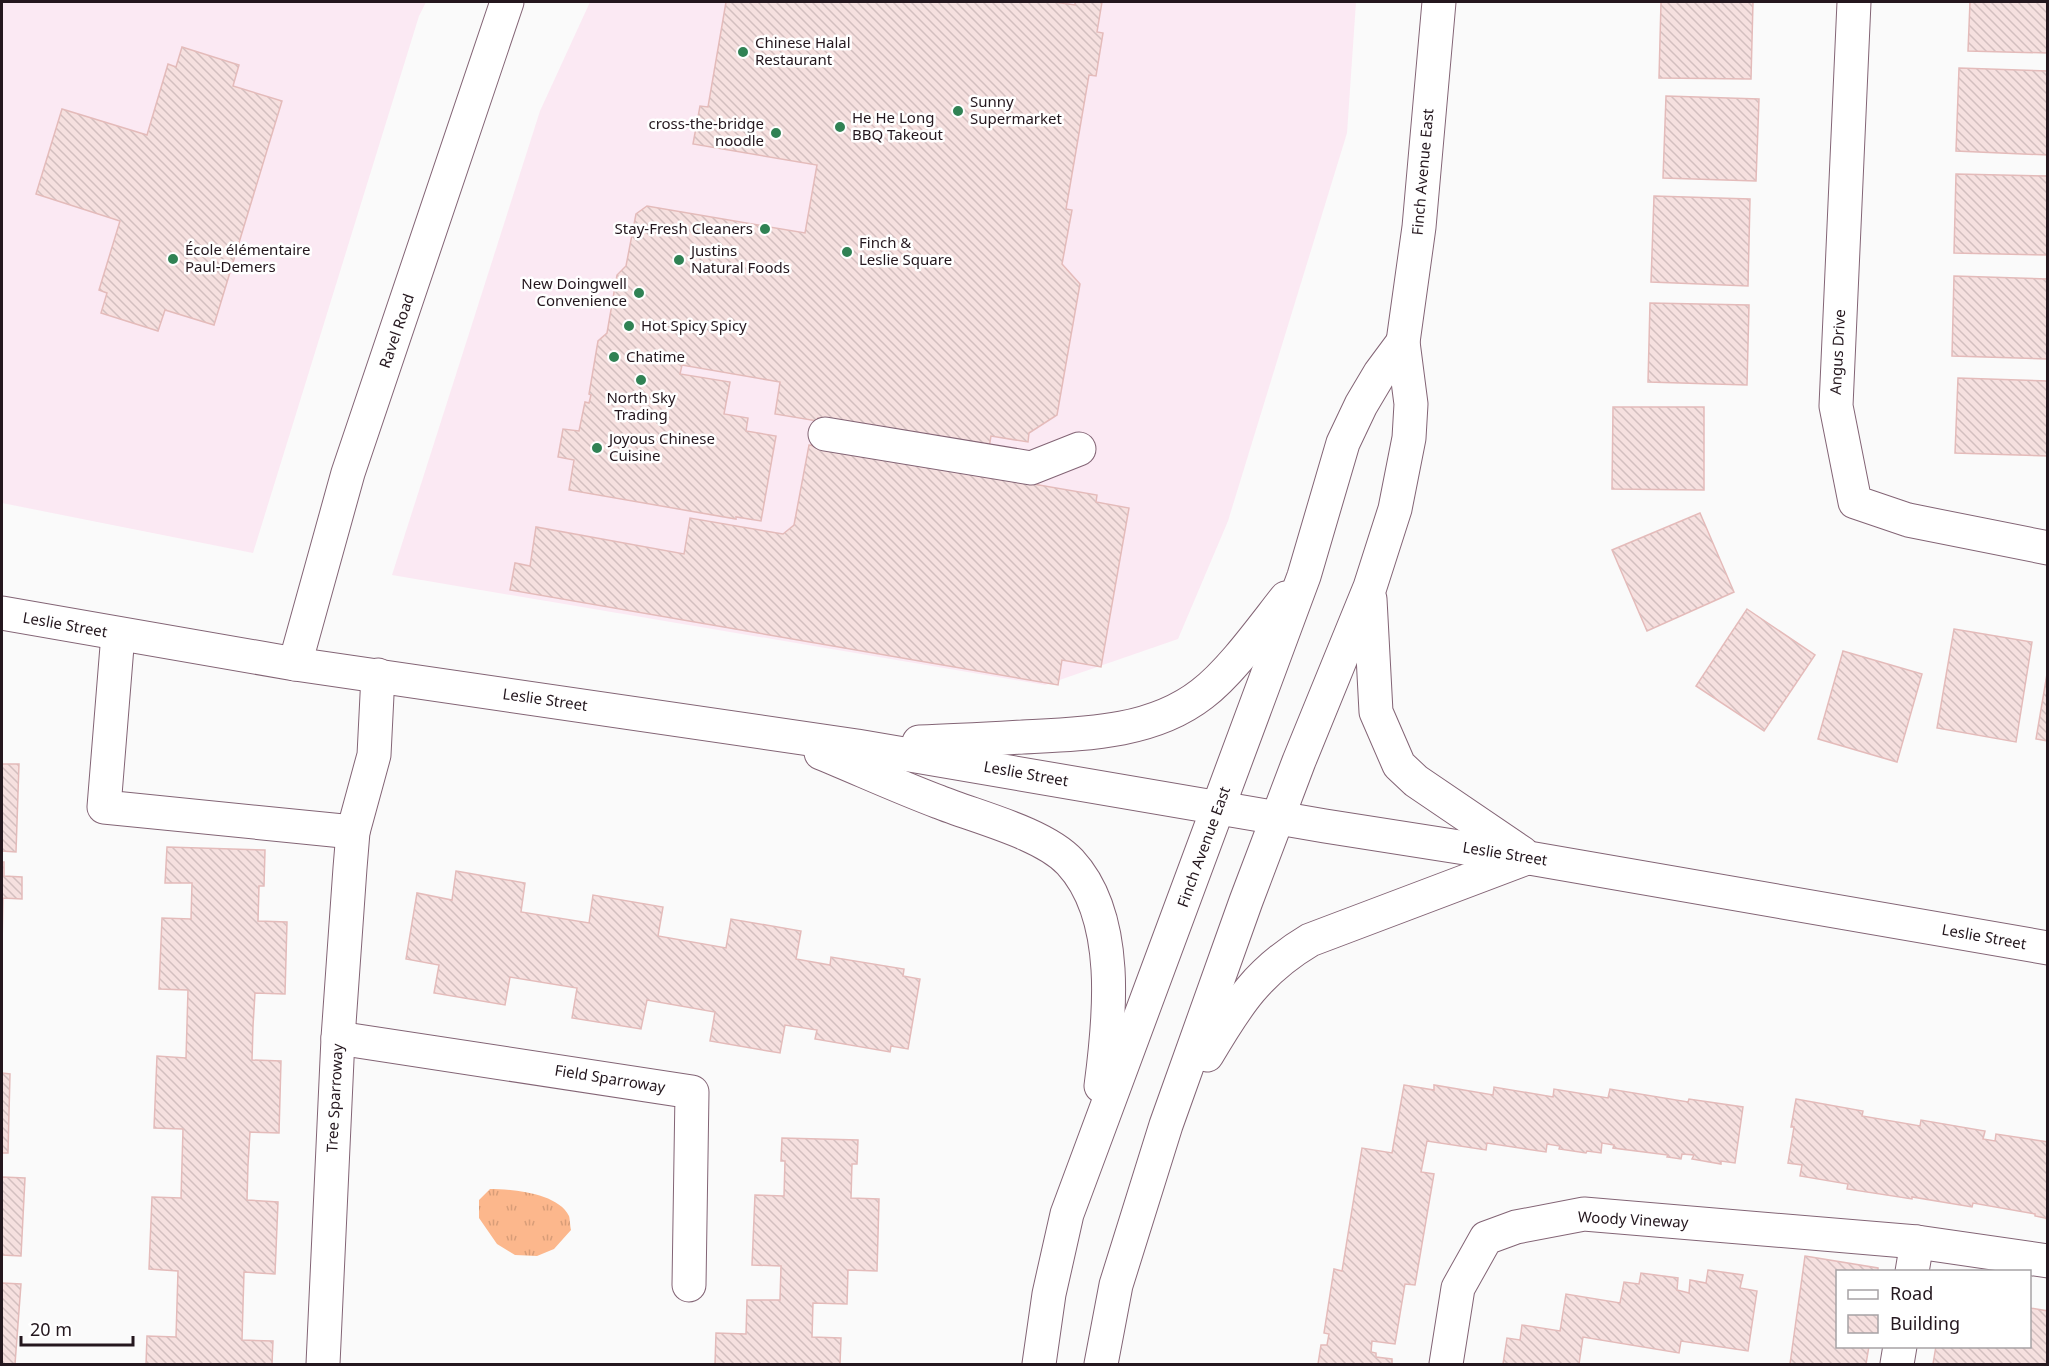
<svg xmlns="http://www.w3.org/2000/svg" width="2049" height="1366" viewBox="0 0 2049 1366" font-family="'Noto Sans',sans-serif">
  <defs>
    <pattern id="grass-tufts" width="24" height="20" patternUnits="userSpaceOnUse" patternTransform="scale(1.5)"><rect width="24" height="20" fill="#fcb78c"/><path d="M3 7l-1-3M5 7V3M7 7l1-3M15 17l-1-3M17 17v-4M19 17l1-3" fill="none" stroke="#d89d78"/></pattern>
    <pattern id="building-back-hatch" width="6" height="6" patternUnits="userSpaceOnUse" patternTransform="scale(1.5)"><rect width="6" height="6" fill="#f6e0df"/><path d="M-1 5l2 2M0 0l6 6M5-1l2 2" fill="none" stroke="#d3bfbf"/></pattern>
  </defs>
  <rect width="100%" height="100%" fill="#fafafa"/>
  <g fill="#fbe9f3">
    <path d="M 2,2 L 426,2 L 419,16 L 253,553 L 2,503 Z"/>
    <path d="M 590,2 L 1356,2 L 1347,133 L 1228,521 L 1178,639 L 1045,685 L 392,575 L 540,111 Z"/>
  </g>
  <path fill="url(#grass-tufts)" d="M 490,1189 C 512,1189 558,1193 569,1216 C 570,1219 570,1226 571,1230 L 554,1249 L 537,1256 L 515,1255 L 497,1244 L 479,1218 L 479,1200 Z"/>
  <g fill="url(#building-back-hatch)" stroke="#e4bbba" stroke-width="1.5">
    <path d="M 726,2 L 1054,2 L 1075,5 L 1075,2 L 1102,2 L 1097,32 L 1103,33 L 1096,76 L 1089,75 L 1066,209 L 1072,210 L 1062,264 L 1080,284 L 1057,415 L 1029,433 L 1028,442 L 991,436 L 989,448 L 818,418 L 817,421 L 775,414 L 780,382 L 682,365 L 680,374 L 730,382 L 724,414 L 748,418 L 746,431 L 776,436 L 761,521 L 736,517 L 736,519 L 569,490 L 574,460 L 558,457 L 563,429 L 579,431 L 585,402 L 589,403 L 591,395 L 589,394 L 598,341 L 607,333 L 617,275 L 626,266 L 636,214 L 647,206 L 805,233 L 817,165 L 693,144 L 700,106 L 708,107 Z"/>
    <path d="M 1661,2 L 1753,2 L 1751,79 L 1659,78 Z"/>
    <path d="M 1970,2 L 2048,2 L 2048,53 L 1968,51 Z"/>
    <path d="M 182,47 L 239,65 L 233,86 L 282,101 L 214,325 L 165,310 L 158,331 L 101,313 L 107,293 L 99,290 L 120,221 L 36,194 L 62,109 L 147,135 L 168,64 L 176,67 Z"/>
    <path d="M 1959,68 L 2048,71 L 2048,155 L 1956,151 Z"/>
    <path d="M 1666,96 L 1759,99 L 1756,181 L 1663,178 Z"/>
    <path d="M 1956,174 L 2048,176 L 2048,255 L 1954,253 Z"/>
    <path d="M 1654,196 L 1750,199 L 1748,286 L 1651,282 Z"/>
    <path d="M 1954,276 L 2048,279 L 2048,359 L 1952,356 Z"/>
    <path d="M 1650,303 L 1749,305 L 1747,385 L 1648,382 Z"/>
    <path d="M 1958,378 L 2048,381 L 2048,456 L 1955,453 Z"/>
    <path d="M 1613,407 L 1704,407 L 1704,490 L 1612,489 Z"/>
    <path d="M 809,445 L 1097,495 L 1096,502 L 1129,508 L 1101,667 L 1062,660 L 1058,685 L 510,590 L 515,563 L 530,566 L 536,527 L 684,554 L 690,518 L 783,534 L 794,525 Z"/>
    <path d="M 1700,513 L 1734,592 L 1647,631 L 1612,550 Z"/>
    <path d="M 1747,609 L 1815,655 L 1764,731 L 1696,686 Z"/>
    <path d="M 1954,629 L 2032,642 L 2016,742 L 1937,728 Z"/>
    <path d="M 1843,651 L 1922,674 L 1897,762 L 1818,739 Z"/>
    <path d="M 2048,668 L 2048,741 L 2036,739 Z"/>
    <path d="M 2,764 L 19,764 L 16,852 L 2,851 Z"/>
    <path d="M 167,847 L 265,850 L 264,886 L 259,886 L 258,921 L 287,922 L 285,994 L 255,993 L 253,1026 L 252,1060 L 281,1061 L 279,1133 L 250,1132 L 248,1165 L 247,1200 L 278,1202 L 275,1274 L 244,1272 L 242,1340 L 273,1341 L 272,1364 L 146,1364 L 147,1336 L 176,1337 L 178,1271 L 149,1269 L 152,1197 L 181,1198 L 183,1129 L 154,1128 L 157,1056 L 186,1058 L 188,990 L 159,989 L 162,918 L 191,919 L 192,883 L 165,883 Z"/>
    <path d="M 2,862 L 4,862 L 4,876 L 22,877 L 22,899 L 3,898 L 2,946 Z"/>
    <path d="M 456,871 L 525,883 L 521,912 L 589,923 L 593,895 L 663,907 L 658,936 L 726,948 L 731,919 L 801,931 L 796,959 L 830,965 L 831,957 L 904,969 L 903,976 L 920,979 L 908,1049 L 891,1046 L 890,1052 L 815,1039 L 817,1030 L 785,1025 L 780,1053 L 710,1041 L 715,1012 L 647,1000 L 641,1029 L 572,1018 L 577,988 L 510,977 L 505,1005 L 434,993 L 439,965 L 406,959 L 417,893 L 452,900 Z"/>
    <path d="M 2,1073 L 10,1074 L 8,1153 L 2,1153 Z"/>
    <path d="M 1404,1085 L 1434,1090 L 1434,1085 L 1493,1095 L 1494,1087 L 1553,1097 L 1554,1089 L 1608,1098 L 1610,1089 L 1688,1102 L 1689,1099 L 1743,1107 L 1735,1163 L 1721,1161 L 1721,1164 L 1692,1159 L 1694,1155 L 1682,1154 L 1681,1159 L 1667,1157 L 1668,1155 L 1613,1148 L 1614,1145 L 1602,1143 L 1601,1153 L 1587,1151 L 1586,1153 L 1559,1149 L 1560,1146 L 1547,1144 L 1546,1152 L 1487,1143 L 1486,1150 L 1427,1141 L 1421,1172 L 1434,1174 L 1415,1285 L 1405,1284 L 1395,1344 L 1372,1341 L 1371,1352 L 1376,1353 L 1376,1357 L 1392,1359 L 1392,1364 L 1318,1364 L 1321,1345 L 1327,1345 L 1329,1334 L 1324,1333 L 1334,1269 L 1342,1271 L 1362,1148 L 1392,1153 Z"/>
    <path d="M 1796,1099 L 1863,1111 L 1862,1116 L 1920,1126 L 1921,1120 L 1985,1131 L 1983,1139 L 1995,1141 L 1996,1134 L 2048,1142 L 2048,1220 L 2045,1218 L 2035,1216 L 2035,1214 L 1973,1203 L 1972,1207 L 1912,1197 L 1912,1199 L 1847,1189 L 1848,1184 L 1800,1176 L 1802,1165 L 1788,1163 L 1794,1127 L 1791,1127 Z"/>
    <path d="M 782,1138 L 858,1140 L 857,1164 L 852,1164 L 851,1198 L 879,1199 L 877,1271 L 848,1270 L 847,1304 L 813,1303 L 812,1337 L 841,1338 L 840,1364 L 715,1364 L 716,1333 L 746,1334 L 747,1300 L 780,1300 L 781,1266 L 752,1265 L 755,1195 L 784,1196 L 785,1161 L 781,1161 Z"/>
    <path d="M 2,1177 L 25,1178 L 21,1256 L 2,1255 Z"/>
    <path d="M 1805,1256 L 1878,1268 L 1878,1272 L 1838,1272 L 1838,1346 L 1869,1346 L 1866,1364 L 1790,1364 Z"/>
    <path d="M 1708,1270 L 1743,1275 L 1740,1288 L 1757,1291 L 1748,1351 L 1681,1341 L 1679,1353 L 1583,1337 L 1579,1364 L 1503,1364 L 1507,1338 L 1520,1340 L 1522,1325 L 1560,1331 L 1566,1294 L 1620,1303 L 1624,1282 L 1639,1284 L 1641,1273 L 1678,1278 L 1677,1290 L 1689,1293 L 1690,1280 L 1706,1283 Z"/>
    <path d="M 2,1283 L 21,1284 L 15,1364 L 2,1364 Z"/>
    <path d="M 2030,1308 L 2048,1311 L 2048,1364 L 1933,1364 L 1936,1346 L 2030,1346 Z"/>
  </g>
  <g fill="none" stroke-linecap="round" stroke-linejoin="round">
    <defs>
      <g id="minor">
        <path d="M 1854,2 L 1836,406 L 1855,502 L 1908,520 L 2048,548"/>
        <path d="M 825,434 L 1031,468 L 1079,449"/>
        <path d="M 118,634 L 104,807 L 353,832"/>
        <path d="M 295,664 L 348,473 L 507,2"/>
        <path d="M 338,1038 L 692,1092 L 689,1285"/>
        <path d="M 1912,1272 L 1917,1242"/>
        <path d="M 323,1364 L 338,1038 L 350,868 L 353,832 L 374,755 L 378,675"/>
        <path d="M 1446,1364 L 1458,1288 L 1486,1238 L 1516,1227 L 1584,1214 L 1917,1242 L 2048,1261"/>
        <path d="M 1897,1364 L 1900,1346"/>
      </g>
      <g id="major">
        <path d="M 1370,599 L 1376,712 L 1399,765 L 1416,781 L 1522,853"/>
        <path d="M 2,613 L 295,664 L 857,746 L 1325,826 L 1529,858 L 2048,948"/>
        <path d="M 919,742 C 954,741 988,739 1023,737 C 1084,734 1152,733 1202,694 C 1231,672 1263,627 1286,598"/>
        <path d="M 821,753 C 860,769 899,787 939,802 C 976,817 1043,833 1070,862 C 1121,917 1110,1018 1101,1086"/>
        <path d="M 1207,1055 C 1237,1004 1258,971 1310,940 L 1527,858"/>
        <path d="M 1039,1364 L 1049,1294 L 1067,1214 L 1304,576 L 1343,443 L 1361,405 L 1380,373 L 1403,342"/>
        <path d="M 1101,1364 L 1116,1285 L 1166,1125 L 1246,901 L 1299,761 L 1370,587 L 1395,509 L 1409,438 L 1411,404 L 1403,342 L 1419,227 L 1439,2"/>
      </g>
    </defs>
    <use href="#minor" stroke="#836475" stroke-width="35"/>
    <use href="#major" stroke="#836475" stroke-width="35"/>
    <use href="#minor" stroke="#fff" stroke-width="33"/>
    <use href="#major" stroke="#fff" stroke-width="33"/>
  </g>
  <g fill="#308254" stroke="#fff" stroke-width="2">
    <circle cx="743" cy="52" r="6"/>
    <circle cx="958" cy="111" r="6"/>
    <circle cx="840" cy="127" r="6"/>
    <circle cx="776" cy="133" r="6"/>
    <circle cx="765" cy="229" r="6"/>
    <circle cx="847" cy="252" r="6"/>
    <circle cx="173" cy="259" r="6"/>
    <circle cx="679" cy="260" r="6"/>
    <circle cx="639" cy="293" r="6"/>
    <circle cx="629" cy="326" r="6"/>
    <circle cx="614" cy="357" r="6"/>
    <circle cx="641" cy="380" r="6"/>
    <circle cx="597" cy="448" r="6"/>
  </g>
  <g text-anchor="middle" stroke-width="5" stroke-linejoin="round" paint-order="stroke">
    <g font-size="15" fill="#24171e" stroke="#fff" text-anchor="start">
      <text x="755" y="48">Chinese Halal<tspan x="755" dy="17">Restaurant</tspan></text>
      <text x="970" y="107">Sunny<tspan x="970" dy="17">Supermarket</tspan></text>
      <text x="852" y="123">He He Long<tspan x="852" dy="17">BBQ Takeout</tspan></text>
      <text x="764" y="129" text-anchor="end">cross-the-bridge<tspan x="764" dy="17">noodle</tspan></text>
      <text x="753" y="234" text-anchor="end">Stay-Fresh Cleaners</text>
      <text x="859" y="248">Finch &amp;<tspan x="859" dy="17">Leslie Square</tspan></text>
      <text x="185" y="255">École élémentaire<tspan x="185" dy="17">Paul-Demers</tspan></text>
      <text x="691" y="256">Justins<tspan x="691" dy="17">Natural Foods</tspan></text>
      <text x="627" y="289" text-anchor="end">New Doingwell<tspan x="627" dy="17">Convenience</tspan></text>
      <text x="641" y="331">Hot Spicy Spicy</text>
      <text x="626" y="362">Chatime</text>
      <text x="641" y="403" text-anchor="middle">North Sky<tspan x="641" dy="17">Trading</tspan></text>
      <text x="609" y="444">Joyous Chinese<tspan x="609" dy="17">Cuisine</tspan></text>
    </g>
    <g font-size="15" fill="#24171e" stroke="#fff">
      <text transform="translate(1423 172) rotate(-85)" y="5">Finch Avenue East</text>
      <text transform="translate(397 331) rotate(-71)" y="5">Ravel Road</text>
      <text transform="translate(1838 352) rotate(-87)" y="5">Angus Drive</text>
      <text transform="translate(65 625) rotate(10)" y="5">Leslie Street</text>
      <text transform="translate(545 700) rotate(8)" y="5">Leslie Street</text>
      <text transform="translate(1026 774) rotate(10)" y="5">Leslie Street</text>
      <text transform="translate(1204 847) rotate(-70)" y="5">Finch Avenue East</text>
      <text transform="translate(1505 854) rotate(9)" y="5">Leslie Street</text>
      <text transform="translate(1984 937) rotate(10)" y="5">Leslie Street</text>
      <text transform="translate(610 1079) rotate(9)" y="5">Field Sparroway</text>
      <text transform="translate(335 1098) rotate(-87)" y="5">Tree Sparroway</text>
      <text transform="translate(1633 1220) rotate(3)" y="5">Woody Vineway</text>
    </g>
  </g>
  <rect width="2049" height="1366" fill="none" stroke="#24171e" stroke-width="6"/>
  <rect x="1836" y="1270" width="195" height="78" fill="#ffffff" stroke="#a7a2a5" stroke-width="1.5"/>
  <rect x="1848" y="1290" width="30" height="9" fill="#ffffff" stroke="#a7a2a5" stroke-width="1.5"/>
  <text x="1890" y="1300" font-size="18" fill="#24171e">Road</text>
  <rect x="1848" y="1315" width="30" height="18" fill="url(#building-back-hatch)" stroke="#a7a2a5" stroke-width="1.5"/>
  <text x="1890" y="1330" font-size="18" fill="#24171e">Building</text>
  <path d="M21 1336v9h112v-9" fill="none" stroke="#24171e" stroke-width="3"/>
  <text x="30" y="1336" font-size="18" fill="#24171e" stroke="#ffffff" stroke-width="4.5" paint-order="stroke">20 m</text>
</svg>
